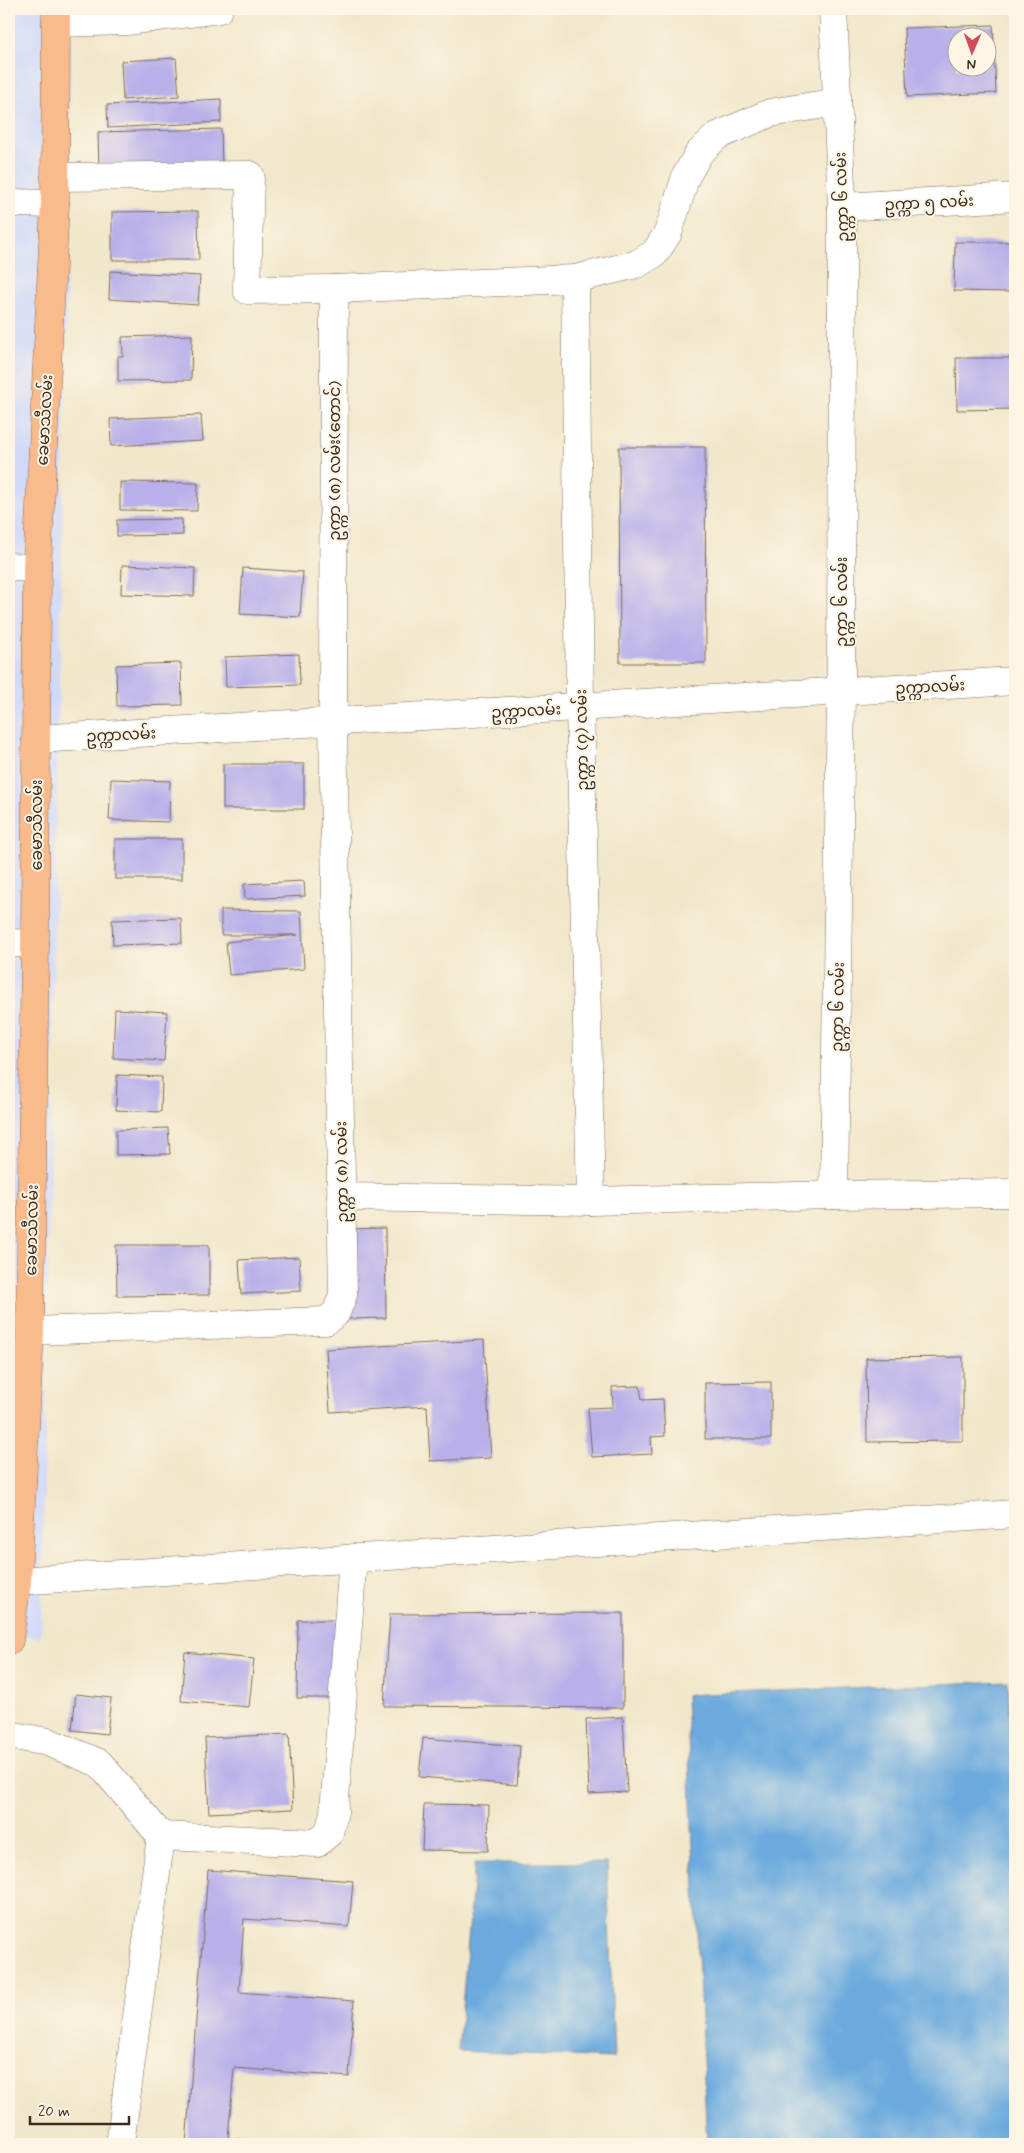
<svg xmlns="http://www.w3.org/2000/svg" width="1024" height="2153" viewBox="0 0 1024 2153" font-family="Mynerve,'Noto Sans Myanmar',sans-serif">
  <rect width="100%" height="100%" fill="#fcf5e5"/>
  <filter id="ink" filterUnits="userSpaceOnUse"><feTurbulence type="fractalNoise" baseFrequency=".02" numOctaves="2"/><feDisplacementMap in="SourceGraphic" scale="10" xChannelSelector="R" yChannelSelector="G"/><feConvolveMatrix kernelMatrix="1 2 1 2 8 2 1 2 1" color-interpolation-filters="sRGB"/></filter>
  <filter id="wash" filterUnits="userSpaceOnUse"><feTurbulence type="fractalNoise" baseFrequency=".0096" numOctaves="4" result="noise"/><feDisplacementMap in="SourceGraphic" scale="20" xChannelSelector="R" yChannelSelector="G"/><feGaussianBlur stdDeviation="1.12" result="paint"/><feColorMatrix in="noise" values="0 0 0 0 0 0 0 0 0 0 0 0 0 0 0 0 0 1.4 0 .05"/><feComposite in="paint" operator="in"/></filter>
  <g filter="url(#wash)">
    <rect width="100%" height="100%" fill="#f1e7cb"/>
    <path fill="#d1d9f9" d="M 9,9 L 72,9 L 41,1638 L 9,1635 Z"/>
    <g fill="#6caade" stroke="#546a7e">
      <path d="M 1008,1681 L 1015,1816 L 1015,2144 L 707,2144 L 686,1695 Z"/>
      <path d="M 475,1863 L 607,1863 L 614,2058 L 458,2051 Z"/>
    </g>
    <g id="blocks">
      <g fill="#b9b0ea" fill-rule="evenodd">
        <path d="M 993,25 L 996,93 L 907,97 L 904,28 ZM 956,38 L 986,38 L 986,68 L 956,68 Z"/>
        <path d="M 176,58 L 179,96 L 123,100 L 121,61 Z"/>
        <path d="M 221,99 L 221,122 L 108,128 L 107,105 Z"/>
        <path d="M 221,129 L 222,166 L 99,168 L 98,132 Z"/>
        <path d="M 198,211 L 199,260 L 112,260 L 112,212 Z"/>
        <path d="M 955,242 L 1015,242 L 1015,292 L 954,291 Z"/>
        <path d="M 110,271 L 200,276 L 198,305 L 109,299 Z"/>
        <path d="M 192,335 L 191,380 L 118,381 L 118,356 L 123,356 L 122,337 Z"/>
        <path d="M 956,358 L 1015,358 L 1015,409 L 957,410 Z"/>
        <path d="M 201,415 L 203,441 L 111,446 L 110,419 Z"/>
        <path d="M 619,447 L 705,447 L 706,663 L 620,663 Z"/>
        <path d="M 120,482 L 198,483 L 197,511 L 120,510 Z"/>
        <path d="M 182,519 L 183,535 L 117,536 L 117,520 Z"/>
        <path d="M 122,565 L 195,568 L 194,596 L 121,594 Z"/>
        <path d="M 243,568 L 303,572 L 300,617 L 240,614 Z"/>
        <path d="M 299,654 L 300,685 L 226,687 L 225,657 Z"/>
        <path d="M 181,663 L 182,705 L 117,706 L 116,665 Z"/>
        <rect x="223" y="764" width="81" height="45"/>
        <path d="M 111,779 L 170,781 L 169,822 L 109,820 Z"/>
        <rect x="115" y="839" width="67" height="40"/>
        <path d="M 304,881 L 305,896 L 245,899 L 244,884 Z"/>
        <path d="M 221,910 L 301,911 L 304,969 L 229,975 L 226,942 L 298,935 L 221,935 Z"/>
        <path d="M 181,918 L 182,943 L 113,945 L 112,920 Z"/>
        <path d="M 115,1009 L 167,1012 L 164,1061 L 113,1058 Z"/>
        <path d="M 117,1075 L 162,1077 L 161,1112 L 116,1110 Z"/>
        <path d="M 168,1128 L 170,1154 L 116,1155 L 116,1130 Z"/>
        <path d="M 385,1228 L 386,1318 L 348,1319 L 347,1229 Z"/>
        <path d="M 116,1245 L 209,1245 L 209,1295 L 117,1296 Z"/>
        <path d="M 299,1257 L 301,1291 L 241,1294 L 239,1260 Z"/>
        <path d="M 484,1340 L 491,1458 L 430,1461 L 427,1406 L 330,1412 L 326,1349 Z"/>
        <path d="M 963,1357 L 963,1441 L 867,1442 L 866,1358 Z"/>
        <path d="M 771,1382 L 771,1439 L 705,1439 L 705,1383 Z"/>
        <path d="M 640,1386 L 642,1400 L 663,1399 L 665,1436 L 651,1437 L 652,1454 L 592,1457 L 588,1408 L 613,1407 L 612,1387 Z"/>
        <path d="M 623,1613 L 623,1708 L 384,1706 L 390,1614 Z"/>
        <path d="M 298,1620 L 340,1620 L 339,1698 L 297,1698 Z"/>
        <path d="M 185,1652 L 254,1659 L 249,1707 L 181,1701 Z"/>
        <path d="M 76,1694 L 111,1698 L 107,1734 L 72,1730 Z"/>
        <path d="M 623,1717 L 627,1792 L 589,1794 L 586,1719 Z"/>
        <path d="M 289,1734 L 293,1809 L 209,1813 L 205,1738 Z"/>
        <path d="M 423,1738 L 520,1746 L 517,1785 L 419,1777 Z"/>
        <path d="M 424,1804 L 489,1805 L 488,1851 L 422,1850 Z"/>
        <path d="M 208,1870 L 353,1881 L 349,1927 L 244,1919 L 239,1992 L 354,2001 L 349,2077 L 234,2068 L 228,2138 L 293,2144 L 186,2144 Z"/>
      </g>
    </g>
  </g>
  <g filter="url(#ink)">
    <use href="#blocks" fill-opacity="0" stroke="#7b6c5b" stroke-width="1"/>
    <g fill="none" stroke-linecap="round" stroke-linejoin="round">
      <defs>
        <g id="minor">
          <path d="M 833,9 L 842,207 L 842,279 L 841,691 L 834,1195"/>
          <path d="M 56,23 L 127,21 L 219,9"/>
          <path d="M 9,203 L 55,204"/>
          <path d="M 842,207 L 1015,197"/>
          <path d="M 575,279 L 580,707 L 591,1201"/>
          <path d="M 334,289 L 575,279 L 637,264 L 655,253 L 668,233 L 686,176 L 699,153 L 717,136 L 770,113 L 837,102"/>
          <path d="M 9,567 L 37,568"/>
          <path d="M 36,739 L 1015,681"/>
          <path d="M 9,943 L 35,944"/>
          <path d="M 341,1197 L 591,1201 L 834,1195 L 1015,1193"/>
          <path d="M 30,1331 L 326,1321 L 336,1313 L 343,1295 L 333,721 L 334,289 L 247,290 L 250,175 L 55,177"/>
          <path d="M 17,1581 L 1015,1514"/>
          <path d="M 9,1735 L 48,1742 L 99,1763 L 161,1836"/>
          <path d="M 120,2144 L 161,1836 L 317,1843 L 329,1833 L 334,1812 L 353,1558"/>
        </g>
        <path id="major" d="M 9,1640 L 17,1581 L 30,1331 L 35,944 L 37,568 L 55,204 L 56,9"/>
      </defs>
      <use href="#minor" stroke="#7b6c5b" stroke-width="29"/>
      <use href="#major" stroke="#7b6c5b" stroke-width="29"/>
      <use href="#minor" stroke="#fff" stroke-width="28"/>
      <use href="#major" stroke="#fabb8c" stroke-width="28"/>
    </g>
  </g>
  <g text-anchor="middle" stroke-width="4" stroke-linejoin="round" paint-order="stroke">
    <g font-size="16" fill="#3b2a1e" stroke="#fcf5e5">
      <text transform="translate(841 197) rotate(-92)" y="6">ဥက္ကာ ၆ လမ်း</text>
      <text transform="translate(929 202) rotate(-3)" y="6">ဥက္ကာ ၅ လမ်း</text>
      <text transform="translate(44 420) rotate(-87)" y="6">ခေမာသီလမ်း</text>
      <text transform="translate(334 461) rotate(-90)" y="6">ဥက္ကာ (၈) လမ်း(တောင်)</text>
      <text transform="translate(841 602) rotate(-90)" y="6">ဥက္ကာ ၆ လမ်း</text>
      <text transform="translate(930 686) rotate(-3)" y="6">ဥက္ကာလမ်း</text>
      <text transform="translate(526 710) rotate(-3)" y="6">ဥက္ကာလမ်း</text>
      <text transform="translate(121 734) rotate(-3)" y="6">ဥက္ကာလမ်း</text>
      <text transform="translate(581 740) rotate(-91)" y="6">ဥက္ကာ (၇) လမ်း</text>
      <text transform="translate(36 825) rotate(-90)" y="6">ခေမာသီလမ်း</text>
      <text transform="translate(837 1007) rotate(-89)" y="6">ဥက္ကာ ၆ လမ်း</text>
      <text transform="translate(341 1172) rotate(-91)" y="6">ဥက္ကာ (၈) လမ်း</text>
      <text transform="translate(31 1230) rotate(-89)" y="6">ခေမာသီလမ်း</text>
    </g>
  </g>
  <rect width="1024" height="2153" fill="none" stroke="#fcf5e5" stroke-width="30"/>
  <g transform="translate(972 52) rotate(182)"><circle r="24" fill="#fcf5e5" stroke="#afa495"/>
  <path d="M0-4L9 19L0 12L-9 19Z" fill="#d1495b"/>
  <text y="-8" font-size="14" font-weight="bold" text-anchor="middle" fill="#3b2a1e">N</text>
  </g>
  <path d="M30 2116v8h99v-8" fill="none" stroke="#3b2a1e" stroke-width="2.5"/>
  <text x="38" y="2116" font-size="15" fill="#3b2a1e" stroke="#fcf5e5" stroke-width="4" paint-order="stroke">20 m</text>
</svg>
